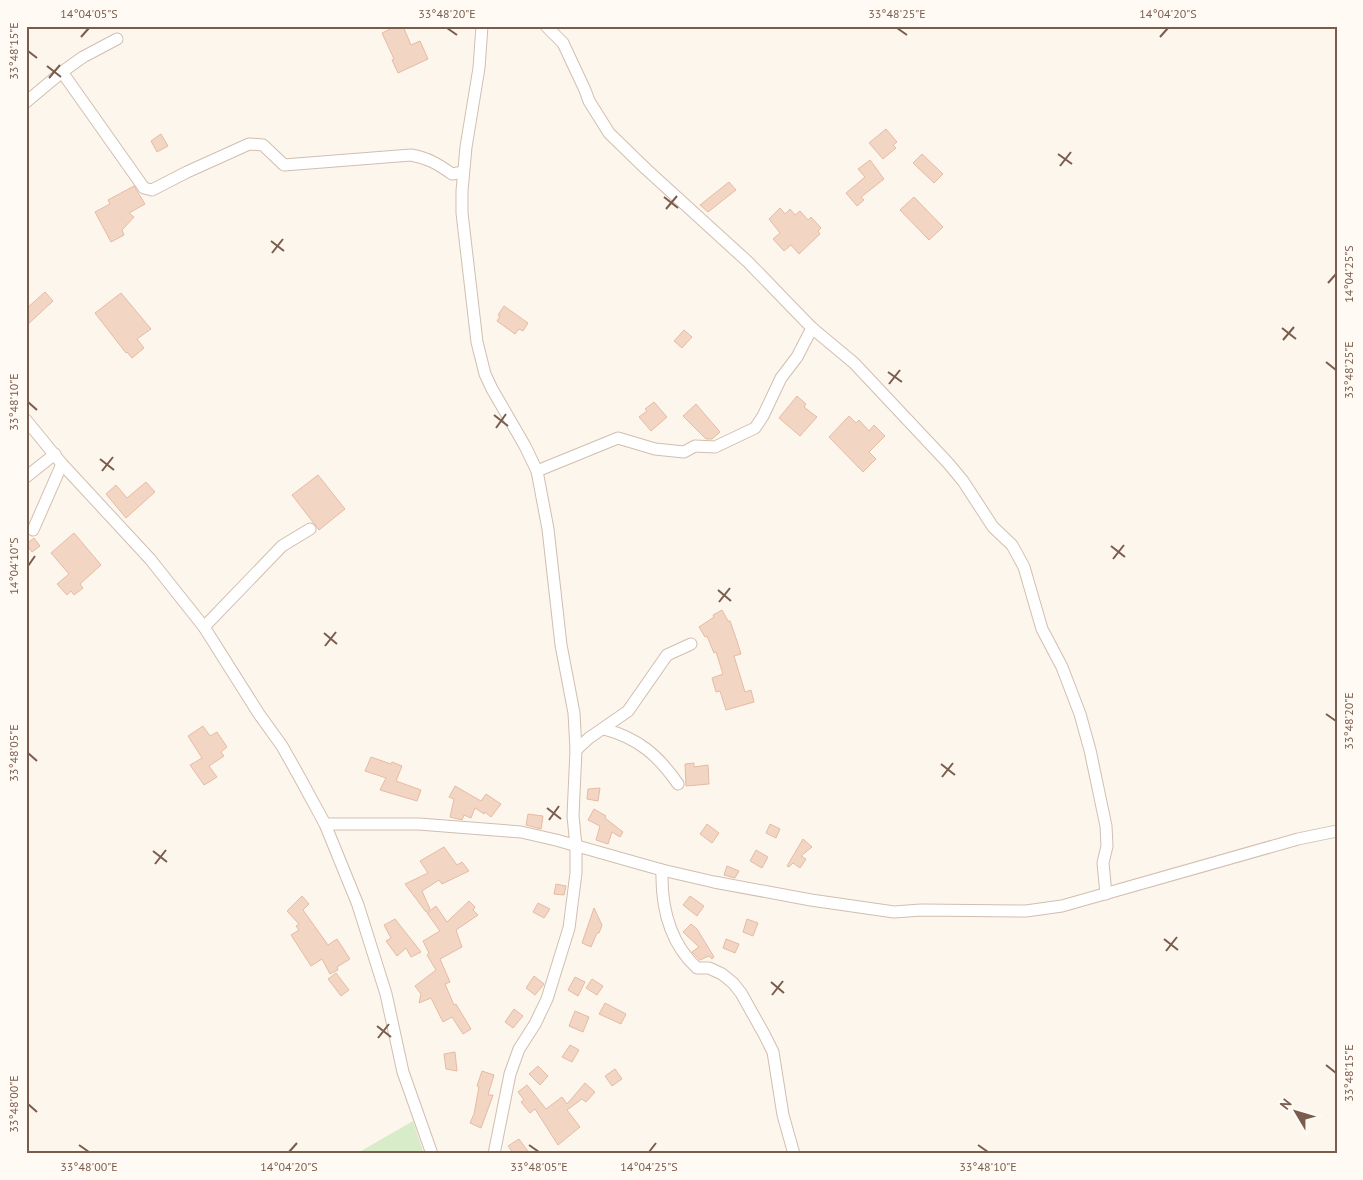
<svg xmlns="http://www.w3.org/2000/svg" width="1363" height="1180" viewBox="0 0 1363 1180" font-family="'PT Sans',sans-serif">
  <rect width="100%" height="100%" fill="#fdf6ec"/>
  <path fill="#d8ecc9" d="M 413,1121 L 424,1154 L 356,1154 Z"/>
  <g fill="#f3d5c3" stroke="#e6bba3">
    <path d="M 396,26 L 403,26 L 411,45 L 420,41 L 428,59 L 398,73 L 392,60 L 394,59 L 382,33 Z"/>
    <path d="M 886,129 L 897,142 L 893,145 L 896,148 L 883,159 L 869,143 Z"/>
    <path d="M 161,134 L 168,146 L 157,152 L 151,141 Z"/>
    <path d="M 922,154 L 943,174 L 934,183 L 913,163 Z"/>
    <path d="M 870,160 L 884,179 L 861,197 L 864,200 L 857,206 L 846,193 L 865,177 L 858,169 Z"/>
    <path d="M 729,182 L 736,190 L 708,212 L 700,205 Z"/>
    <path d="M 134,186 L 145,204 L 129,213 L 134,217 L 122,230 L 124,235 L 111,242 L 95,212 L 110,204 L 108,200 Z"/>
    <path d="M 914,197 L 943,227 L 929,240 L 900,210 Z"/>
    <path d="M 780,208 L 785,214 L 790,209 L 795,215 L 800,211 L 808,220 L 811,217 L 821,228 L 818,231 L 820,234 L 799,254 L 791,245 L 784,251 L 773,239 L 780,233 L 769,219 Z"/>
    <path d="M 45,292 L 53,301 L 26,326 L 26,309 Z"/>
    <path d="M 121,293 L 151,329 L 137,339 L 144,348 L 132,358 L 127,352 L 126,353 L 95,313 Z"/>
    <path d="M 504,306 L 528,323 L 523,331 L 519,329 L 515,334 L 497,321 L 500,316 L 498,315 Z"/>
    <path d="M 684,330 L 692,337 L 682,348 L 674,341 Z"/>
    <path d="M 797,396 L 806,404 L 804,407 L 817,417 L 800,436 L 779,418 Z"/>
    <path d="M 654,402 L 667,417 L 651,431 L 639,417 L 647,411 L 645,409 Z"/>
    <path d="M 696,404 L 720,432 L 712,439 L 706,439 L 683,416 Z"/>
    <path d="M 849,416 L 856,423 L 859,420 L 869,431 L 874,425 L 885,436 L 869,452 L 876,459 L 863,472 L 829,437 Z"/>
    <path d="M 318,475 L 345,509 L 319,530 L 292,495 Z"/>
    <path d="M 146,482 L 155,492 L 126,518 L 106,494 L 116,485 L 127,498 Z"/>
    <path d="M 74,533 L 101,565 L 80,584 L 83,588 L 74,595 L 71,591 L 67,595 L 57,584 L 69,574 L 51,553 Z"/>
    <path d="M 34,538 L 40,546 L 32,552 L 26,544 Z"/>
    <path d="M 722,610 L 728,621 L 730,621 L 737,641 L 741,654 L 734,656 L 745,692 L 751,690 L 754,702 L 726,710 L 720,691 L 716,692 L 712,678 L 723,674 L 716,652 L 714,653 L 707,636 L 705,637 L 699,627 L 714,617 L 713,615 Z"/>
    <path d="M 203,726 L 210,736 L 217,732 L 227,747 L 221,752 L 224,756 L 209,766 L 217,777 L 204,785 L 190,765 L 202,758 L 188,736 Z"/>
    <path d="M 371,757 L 391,764 L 392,762 L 402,766 L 396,781 L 421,790 L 417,801 L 380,790 L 386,778 L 365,771 Z"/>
    <path d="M 694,763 L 694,767 L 708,765 L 709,784 L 686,786 L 685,764 Z"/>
    <path d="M 455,786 L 481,801 L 486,794 L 501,804 L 491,817 L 485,812 L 484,814 L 475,808 L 471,818 L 464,815 L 462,820 L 450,817 L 454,799 L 449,797 Z"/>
    <path d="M 600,788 L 598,801 L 587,799 L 588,789 Z"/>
    <path d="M 594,809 L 606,816 L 605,818 L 623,832 L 620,837 L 612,832 L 608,844 L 596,840 L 600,826 L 588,820 Z"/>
    <path d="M 528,814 L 543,816 L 541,829 L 526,825 Z"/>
    <path d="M 707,824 L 719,833 L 712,843 L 700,834 Z"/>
    <path d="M 770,824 L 780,829 L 776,838 L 766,833 Z"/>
    <path d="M 803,839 L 812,847 L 801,856 L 806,859 L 800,868 L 793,863 L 789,867 L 787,866 Z"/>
    <path d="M 444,847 L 457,865 L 462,862 L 469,871 L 442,884 L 439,880 L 422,891 L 430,909 L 426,912 L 405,884 L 428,873 L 420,861 Z"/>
    <path d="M 756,850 L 768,857 L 762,868 L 750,861 Z"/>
    <path d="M 727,866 L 739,871 L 735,878 L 724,875 Z"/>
    <path d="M 556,884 L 566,886 L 564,895 L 554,894 Z"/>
    <path d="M 302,896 L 309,904 L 303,910 L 328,945 L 337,939 L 350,959 L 337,967 L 338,970 L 330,974 L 322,959 L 311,966 L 291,935 L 299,930 L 296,926 L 299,924 L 287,911 Z"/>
    <path d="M 690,896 L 704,906 L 697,916 L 683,905 Z"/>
    <path d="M 469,901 L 475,907 L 473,910 L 478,915 L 456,930 L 462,947 L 440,959 L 450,982 L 445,984 L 454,1005 L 456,1004 L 471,1029 L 463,1034 L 452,1017 L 443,1022 L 431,998 L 419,1003 L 421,994 L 415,986 L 436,970 L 427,955 L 429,953 L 423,941 L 440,931 L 427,913 L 436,906 L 447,922 Z"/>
    <path d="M 538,903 L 550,909 L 544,918 L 533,912 Z"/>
    <path d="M 594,908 L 602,925 L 599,933 L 597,933 L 591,947 L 582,943 Z"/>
    <path d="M 395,919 L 414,943 L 421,952 L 411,957 L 406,948 L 397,956 L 386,941 L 391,938 L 384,925 Z"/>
    <path d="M 747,919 L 758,923 L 753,936 L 743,932 Z"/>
    <path d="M 691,924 L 697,929 L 714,957 L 712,959 L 709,956 L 700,960 L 692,952 L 699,947 L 683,932 Z"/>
    <path d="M 726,939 L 739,944 L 735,953 L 723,948 Z"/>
    <path d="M 336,973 L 349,990 L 341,996 L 328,979 Z"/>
    <path d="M 534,976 L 544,984 L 535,995 L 526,988 Z"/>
    <path d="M 575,977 L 585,982 L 578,996 L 568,990 Z"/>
    <path d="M 592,979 L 603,986 L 597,995 L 586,988 Z"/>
    <path d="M 605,1003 L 626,1014 L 621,1024 L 599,1014 Z"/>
    <path d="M 514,1009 L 523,1016 L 513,1028 L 505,1022 Z"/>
    <path d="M 575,1011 L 589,1017 L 583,1032 L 569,1026 Z"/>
    <path d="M 570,1045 L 579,1050 L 572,1062 L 562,1057 Z"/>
    <path d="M 455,1052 L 457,1071 L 446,1069 L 444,1054 Z"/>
    <path d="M 538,1066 L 548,1076 L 540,1085 L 529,1074 Z"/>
    <path d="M 615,1069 L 622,1079 L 612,1086 L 605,1076 Z"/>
    <path d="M 482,1071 L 494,1075 L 488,1095 L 493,1095 L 491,1101 L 481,1128 L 470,1123 L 474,1114 L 479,1087 L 477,1086 Z"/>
    <path d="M 585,1083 L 595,1092 L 586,1102 L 582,1099 L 567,1110 L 580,1127 L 558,1145 L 535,1109 L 530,1113 L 521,1102 L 524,1100 L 518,1092 L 527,1085 L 546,1109 L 562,1097 L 567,1104 Z"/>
    <path d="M 519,1139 L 530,1154 L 514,1154 L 508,1146 Z"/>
  </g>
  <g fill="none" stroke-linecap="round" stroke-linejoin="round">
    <defs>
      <g id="minor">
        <path d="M 482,26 L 479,68 L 466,147 L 462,191 L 462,213 L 477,342 L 485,374 L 492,389 L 525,446 L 537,471 L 548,529 L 561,645 L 574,713 L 576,750 L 573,816 L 576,846 L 576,873 L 569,928 L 547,999 L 535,1024 L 519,1049 L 510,1074 L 494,1154"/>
        <path d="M 546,26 L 563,43 L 585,90 L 589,101 L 609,133 L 646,169 L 748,262 L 812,328 L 854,363 L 948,463 L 963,481 L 993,527 L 1012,545 L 1024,567 L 1042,629 L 1062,667 L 1080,714 L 1090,750 L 1106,826 L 1107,846 L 1103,863 L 1106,894"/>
        <path d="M 62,72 L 144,188 L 152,190 L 187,172 L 249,144 L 263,145 L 284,165 L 411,155 C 428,158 438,164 452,174 L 463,172"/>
        <path d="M 26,102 L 62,72 L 83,57 L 117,39"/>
        <path d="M 26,420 L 62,464 L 150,559 L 204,627 L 259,714 L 282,746 L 300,778 L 325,824 L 358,905 L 386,994 L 403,1072 L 432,1154"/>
        <path d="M 537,471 L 618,438 L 655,449 L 684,452 L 695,446 L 715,447 L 755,428 L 763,416 L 781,378 L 797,357 L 812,328"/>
        <path d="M 26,477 L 55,454"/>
        <path d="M 33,530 L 62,464"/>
        <path d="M 204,627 L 282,546 L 310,529"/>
        <path d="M 604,729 C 638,738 658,755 678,784"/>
        <path d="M 576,750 L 589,738 L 628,711 L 667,655 L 691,644"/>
        <path d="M 325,824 L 419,824 L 521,832 L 556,840 L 662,870 L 714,882 L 811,900 L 894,912 L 921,910 L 1026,911 L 1062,906 L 1298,839 L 1337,831"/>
        <path d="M 662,870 C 661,907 669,942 697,968 L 709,968 L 722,974 L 733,983 L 741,993 L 764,1034 L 773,1052 L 783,1115 L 794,1154"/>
      </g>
    </defs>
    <use href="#minor" stroke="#d1beb0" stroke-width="13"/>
    <use href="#minor" stroke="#fff" stroke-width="11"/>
  </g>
  <path fill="none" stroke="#7a5c4d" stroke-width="2" d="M 447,28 L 457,35M 897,28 L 907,35M 81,37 L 89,28M 1160,37 L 1168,28M 28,51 L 37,58M 47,66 L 61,77M 49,78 L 60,65M 1058,154 L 1072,164M 1060,166 L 1071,152M 664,197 L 678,208M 666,209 L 677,196M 271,241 L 284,251M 272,253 L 283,239M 1328,283 L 1336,274M 1282,328 L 1296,339M 1283,340 L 1294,327M 1326,362 L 1336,370M 888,372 L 902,382M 889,384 L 900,370M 28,402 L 37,410M 494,415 L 508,426M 496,428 L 506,414M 100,459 L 114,470M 102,471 L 113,457M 1111,546 L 1125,557M 1113,559 L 1124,545M 28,566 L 35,556M 718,590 L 731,601M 719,602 L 730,588M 324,633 L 337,644M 325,646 L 336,632M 1326,714 L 1336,721M 28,753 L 37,761M 941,764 L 955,775M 942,777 L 953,763M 547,808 L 561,819M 549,820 L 559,806M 153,851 L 167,862M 155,864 L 166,850M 1164,939 L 1178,950M 1166,951 L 1177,937M 771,982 L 784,993M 772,995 L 783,981M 377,1026 L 391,1037M 378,1038 L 389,1024M 1326,1065 L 1336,1073M 28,1104 L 37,1112M 79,1145 L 89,1152M 529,1145 L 539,1152M 978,1145 L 988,1152M 289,1152 L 297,1143M 649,1152 L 656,1143"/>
  <rect width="1363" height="1180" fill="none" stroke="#fffaf3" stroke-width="55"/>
  <g transform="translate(1296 1112) rotate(308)" stroke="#fffaf3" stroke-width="4" paint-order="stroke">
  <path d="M0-4L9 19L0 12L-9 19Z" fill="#7a5c4d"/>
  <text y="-8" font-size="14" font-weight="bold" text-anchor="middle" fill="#7a5c4d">N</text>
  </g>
  <rect x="28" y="28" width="1308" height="1124" fill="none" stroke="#7a5c4d" stroke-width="2"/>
  <g font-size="12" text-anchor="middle" fill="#7a5c4d">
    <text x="89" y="18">14°04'05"S</text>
    <text x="447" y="18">33°48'20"E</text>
    <text x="897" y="18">33°48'25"E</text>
    <text x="1168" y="18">14°04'20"S</text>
    <text transform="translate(14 51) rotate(-90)" y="4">33°48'15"E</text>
    <text transform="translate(1349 274) rotate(-90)" y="4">14°04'25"S</text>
    <text transform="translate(1349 370) rotate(-90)" y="4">33°48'25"E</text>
    <text transform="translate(14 402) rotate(-90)" y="4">33°48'10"E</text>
    <text transform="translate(14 566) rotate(-90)" y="4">14°04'10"S</text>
    <text transform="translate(1349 721) rotate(-90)" y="4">33°48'20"E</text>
    <text transform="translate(14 753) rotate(-90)" y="4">33°48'05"E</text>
    <text transform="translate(1349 1073) rotate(-90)" y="4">33°48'15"E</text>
    <text transform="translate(14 1104) rotate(-90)" y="4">33°48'00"E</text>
    <text x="89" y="1171">33°48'00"E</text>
    <text x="289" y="1171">14°04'20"S</text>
    <text x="539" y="1171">33°48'05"E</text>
    <text x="649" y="1171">14°04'25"S</text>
    <text x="988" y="1171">33°48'10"E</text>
  </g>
</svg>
